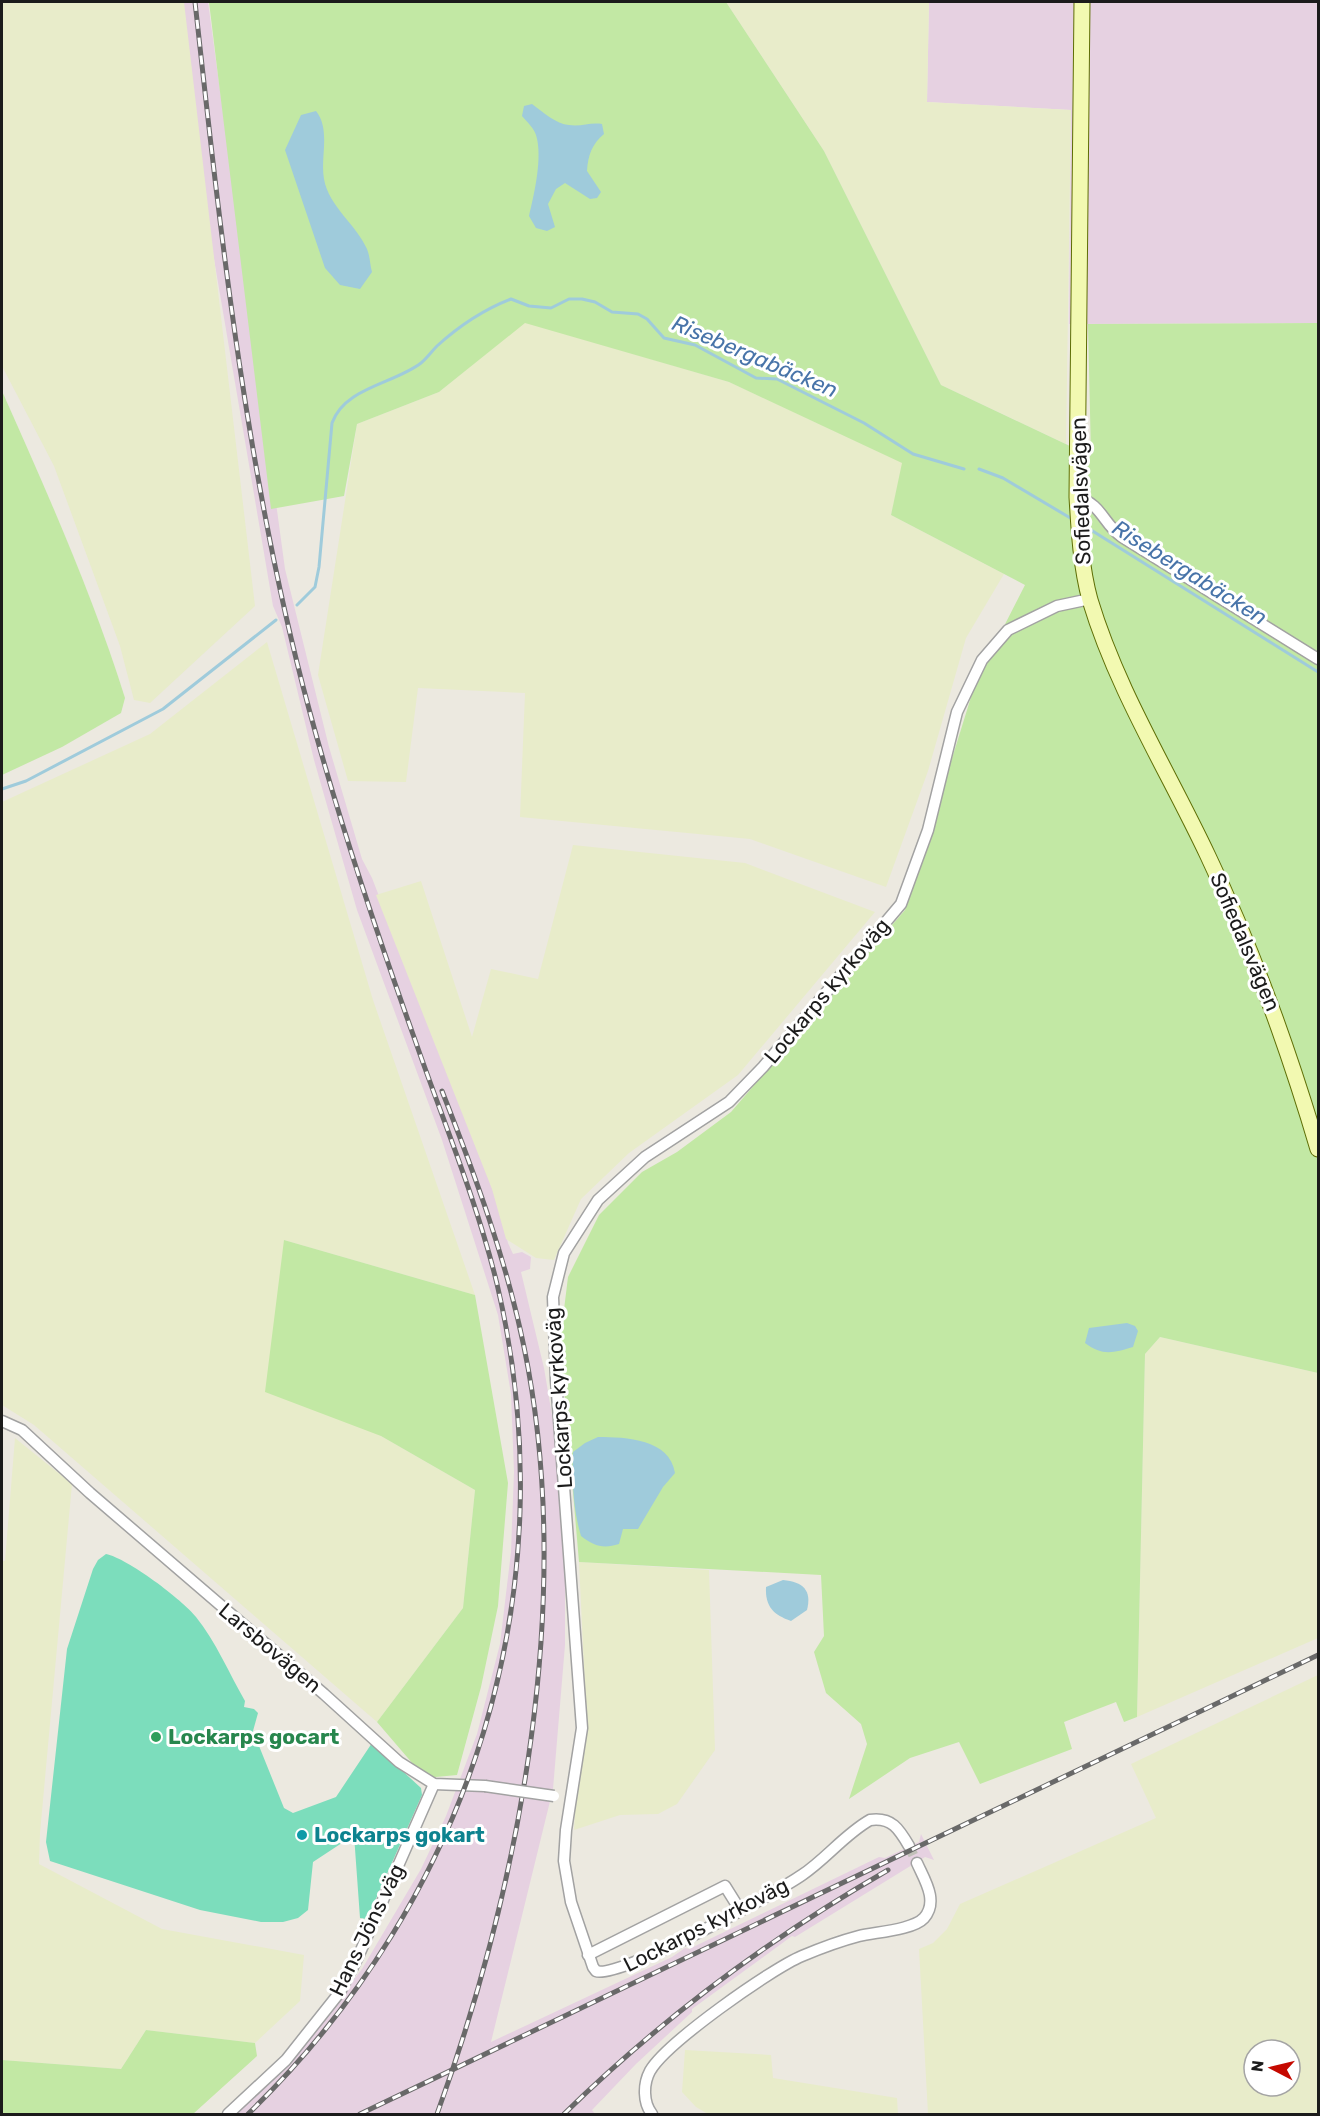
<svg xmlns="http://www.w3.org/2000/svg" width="1320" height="2116" viewBox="0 0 1320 2116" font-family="Rubik,sans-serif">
  <rect width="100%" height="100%" fill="#ece9e0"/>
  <g fill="#e6d1e1">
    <path d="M 183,2 L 208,2 L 285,569 L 329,747 L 362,859 L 372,878 L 496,1198 L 508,1243 L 513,1254 L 522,1252 L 531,1257 L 530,1269 L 521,1272 L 544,1368 L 557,1445 L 565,1558 L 565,1645 L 553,1789 L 491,2042 L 672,1957 L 685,1948 L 689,1949 L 879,1857 L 885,1858 L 919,1842 L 921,1834 L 934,1860 L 925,1857 L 795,1937 L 792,1936 L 692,2009 L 692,2012 L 636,2064 L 592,2110 L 595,2114 L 235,2114 L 294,2056 L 362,1969 L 421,1869 L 446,1816 L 477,1734 L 500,1644 L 511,1552 L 514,1472 L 511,1394 L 498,1315 L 442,1140 L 357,910 L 314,760 L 282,627 L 273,606 L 206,212 Z"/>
    <path d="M 929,2 L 1318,2 L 1318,323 L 1069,324 L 1071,110 L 927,102 Z"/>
  </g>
  <g fill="#e8ecca" fill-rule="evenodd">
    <path d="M 2,2 L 184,2 L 255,606 L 150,703 L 134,700 L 120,646 L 54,466 L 2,366 Z"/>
    <path d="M 726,2 L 929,2 L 927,102 L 1071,110 L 1066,444 L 941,385 L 824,151 Z"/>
    <path d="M 525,322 L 729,382 L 903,463 L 891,515 L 1004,574 L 966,638 L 928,771 L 886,887 L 750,839 L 520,817 L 525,693 L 418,688 L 406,782 L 348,781 L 318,675 L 357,424 L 439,392 Z"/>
    <path d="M 267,642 L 373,1000 L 475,1295 L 284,1240 L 381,1436 L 475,1490 L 463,1608 L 377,1722 L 34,1425 L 2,1405 L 2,802 L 150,734 Z"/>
    <path d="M 573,845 L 745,863 L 875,912 L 738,1075 L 629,1153 L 581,1199 L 554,1260 L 536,1258 L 506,1239 L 492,1189 L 376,895 L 421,881 L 472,1037 L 491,969 L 538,979 Z"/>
    <path d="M 1160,1337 L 1318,1373 L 1318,1638 L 1137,1717 L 1145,1354 Z"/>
    <path d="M 15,1438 L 72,1484 L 40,1833 L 39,1864 L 162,1929 L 304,1955 L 300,2001 L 255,2043 L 146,2030 L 121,2069 L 2,2060 L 2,1561 L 5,1561 Z"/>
    <path d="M 579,1562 L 709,1570 L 715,1750 L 677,1804 L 658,1814 L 620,1815 L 574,1830 L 576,1795 L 587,1732 Z"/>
    <path d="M 1318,1675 L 1318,2114 L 928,2114 L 919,1949 L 933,1943 L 947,1929 L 960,1904 L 1156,1818 L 1131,1764 ZM 1254,2050 L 1290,2050 L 1290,2086 L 1254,2086 Z"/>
    <path d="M 685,2050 L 771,2055 L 773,2078 L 897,2098 L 898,2114 L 708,2114 L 696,2107 L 682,2092 Z"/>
  </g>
  <g fill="#c2e8a4">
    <path d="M 209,2 L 726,2 L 824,151 L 941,385 L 1091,456 L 1088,324 L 1318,323 L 1318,1373 L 1160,1337 L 1145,1354 L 1137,1717 L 1124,1722 L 1116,1702 L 1064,1722 L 1072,1749 L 980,1784 L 959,1742 L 910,1758 L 849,1799 L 867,1744 L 861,1724 L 826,1693 L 814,1652 L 824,1636 L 821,1575 L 579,1562 L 560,1342 L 568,1277 L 599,1215 L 642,1172 L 677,1152 L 731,1112 L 905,910 L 976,681 L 1025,585 L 891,515 L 902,463 L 729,382 L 525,323 L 439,392 L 357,424 L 344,496 L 271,509 Z"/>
    <path d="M 2,391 C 47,492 92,593 125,698 L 121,713 L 62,747 L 2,775 Z"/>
    <path d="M 284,1240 L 475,1295 L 508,1483 L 498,1606 L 481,1687 L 457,1775 L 425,1778 L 377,1722 L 463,1608 L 475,1490 L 381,1436 L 265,1392 Z"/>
    <path d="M 146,2030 L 255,2043 L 257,2056 L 193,2114 L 2,2114 L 2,2060 L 121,2069 Z"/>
  </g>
  <path fill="#7cddbc" d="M 106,1554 C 127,1558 183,1600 196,1617 C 215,1640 230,1675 245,1701 L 244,1707 L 254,1709 L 258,1713 L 253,1731 L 284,1808 L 293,1813 L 336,1797 L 372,1743 L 421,1788 L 422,1795 L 367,1919 L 360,1918 L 354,1835 L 313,1862 L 308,1910 L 298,1918 L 283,1922 L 261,1922 L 200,1910 L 50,1861 L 46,1842 L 67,1649 L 93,1569 L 98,1560 Z"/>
  <g fill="#9fcbdb">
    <path d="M 532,104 C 543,112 556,124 569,125 C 581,127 590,122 602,124 L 604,134 C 592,144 588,155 587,171 L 601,192 L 597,198 L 590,199 L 565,183 L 556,189 L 548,204 L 555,227 L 547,231 L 536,228 L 529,216 C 534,195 543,157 536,135 C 534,128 527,122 522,116 L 524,106 Z"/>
    <path d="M 316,111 C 331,130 320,157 324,179 C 329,207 356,224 367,249 C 370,256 370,265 372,272 L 360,289 L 340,285 L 325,268 L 285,150 L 301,115 Z"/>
    <path d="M 1127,1323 L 1135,1326 L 1138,1331 L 1133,1347 C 1113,1353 1102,1356 1085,1343 L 1089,1328 Z"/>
    <path d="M 598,1437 C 626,1437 670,1439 675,1473 L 663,1487 L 638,1529 L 623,1529 L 619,1544 C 603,1549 594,1546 581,1536 C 573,1509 572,1481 573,1452 L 585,1443 Z"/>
    <path d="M 783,1580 C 803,1582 812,1590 807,1610 L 791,1621 C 774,1615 765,1607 766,1587 Z"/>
  </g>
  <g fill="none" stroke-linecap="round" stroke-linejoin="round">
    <g stroke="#9fcbdb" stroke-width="3">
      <path d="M 979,469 L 1003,478 L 1072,519"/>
      <path d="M 1083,525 L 1318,672"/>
      <path d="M 297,605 L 315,587 L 319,567 L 332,423 C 345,387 394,384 421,363 C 427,358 432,351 437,346 C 459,326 485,309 511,299 L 529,306 L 551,308 L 569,299 L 582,299 L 595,302 L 612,312 L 638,314 L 647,319 L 664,338 L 695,345 L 756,378 L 777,379 L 864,423 L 913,454 L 964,469"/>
      <path d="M 2,789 L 26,781 L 163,709 L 276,620"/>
    </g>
    <path stroke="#c2c0b9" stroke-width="10" stroke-dasharray="10 5" stroke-linecap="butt" d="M 909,1846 L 917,1863"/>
    <defs>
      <g id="street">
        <path d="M 1077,497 C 1103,505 1102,523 1122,537 L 1318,659"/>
        <path d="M 2,1421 L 22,1430 L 90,1493 L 324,1694 L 399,1762 L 434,1784 L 485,1786"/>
        <path d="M 909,1846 C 899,1829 892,1817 870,1820 C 845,1834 826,1859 802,1875 C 776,1893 618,1980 596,1971 L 593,1967 L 571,1902 L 564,1861 L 566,1830 L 582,1728 L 556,1380 L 553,1297 L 564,1253 L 598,1200 L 645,1157 L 729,1102 L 763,1067 L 901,904 L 928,830 L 957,712 L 982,660 L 1008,630 L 1057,606 L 1090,599"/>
        <path d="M 588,1955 L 725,1886 L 740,1910"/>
        <path d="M 228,2114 L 286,2060 L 340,1992 L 358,1957 L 434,1784"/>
        <path d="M 652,2114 C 643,2103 643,2084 650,2071 C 666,2043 771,1969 802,1956 C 821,1948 840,1941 859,1936 C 875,1932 913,1930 924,1918 C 939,1901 924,1879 917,1863"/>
      </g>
      <path id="secondary" d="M 1082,2 L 1077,497 C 1079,531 1081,567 1090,600 C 1117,690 1168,771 1208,856 C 1253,950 1288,1048 1318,1149"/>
    </defs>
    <use href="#street" stroke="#a2a2a2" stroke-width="13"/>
    <use href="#secondary" stroke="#5e6e05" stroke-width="17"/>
    <use href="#street" stroke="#fff" stroke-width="10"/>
    <use href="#secondary" stroke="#f2f9b1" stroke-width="15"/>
    <defs>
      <g id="rail">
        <path d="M 195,2 C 221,238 247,479 309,709 C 339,821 376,931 415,1040 C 443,1121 477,1201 497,1284 C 569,1590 472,1897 248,2114"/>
        <path d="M 360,2114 L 1318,1655"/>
        <path d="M 437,2114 C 522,1880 575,1594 524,1347 C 506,1259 475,1175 442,1091"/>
        <path d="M 564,2114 C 661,2019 770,1938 888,1870"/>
      </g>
    </defs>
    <use href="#rail" stroke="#696969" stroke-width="5"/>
    <use href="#rail" stroke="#fff" stroke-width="3" stroke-dasharray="9" stroke-linecap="butt"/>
    <defs>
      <path id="street-bridge" d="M 485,1786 L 554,1796"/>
    </defs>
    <use href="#street-bridge" stroke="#a2a2a2" stroke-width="13" stroke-linecap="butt"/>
    <use href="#street-bridge" stroke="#fff" stroke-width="10"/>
  </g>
  <circle fill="#2e9e5b" stroke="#fff" stroke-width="2" cx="156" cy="1737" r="6"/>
  <circle fill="#0f9aa8" stroke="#fff" stroke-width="2" cx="302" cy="1835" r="6"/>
  <g text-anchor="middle" stroke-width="6" stroke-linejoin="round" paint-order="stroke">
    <g font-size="21" fill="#1b1b1b" stroke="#fff">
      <text transform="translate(1081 491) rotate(-92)" y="7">Sofiedalsvägen</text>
      <text transform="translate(1245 942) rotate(67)" y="7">Sofiedalsvägen</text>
      <text transform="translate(827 991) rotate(-50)" y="7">Lockarps kyrkoväg</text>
      <text transform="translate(559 1398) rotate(-94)" y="7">Lockarps kyrkoväg</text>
      <text transform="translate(270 1648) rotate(40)" y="7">Larsbovägen</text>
      <text transform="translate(706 1925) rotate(-27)" y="7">Lockarps kyrkoväg</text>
      <text transform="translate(367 1930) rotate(-64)" y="7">Hans Jöns väg</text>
    </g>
    <g font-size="21" font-weight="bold" fill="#27864d" stroke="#fff" text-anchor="start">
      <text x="168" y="1744">Lockarps gocart</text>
    </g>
    <g font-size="21" font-weight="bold" fill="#0d838f" stroke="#fff" text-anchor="start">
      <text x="314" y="1842">Lockarps gokart</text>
    </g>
    <g font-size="22" font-style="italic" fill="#4874a9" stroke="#fff">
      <text transform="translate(755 356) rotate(23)" y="8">Risebergabäcken</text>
      <text transform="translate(1190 572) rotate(32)" y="8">Risebergabäcken</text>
    </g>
  </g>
  <rect width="1320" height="2116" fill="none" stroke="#1b1b1b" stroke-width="6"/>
  <g transform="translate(1272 2068) rotate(277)"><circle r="28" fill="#ffffff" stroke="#a4a4a4" stroke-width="1.5"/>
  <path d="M0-4.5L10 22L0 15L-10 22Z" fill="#c50900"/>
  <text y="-9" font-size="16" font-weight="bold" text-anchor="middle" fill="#1b1b1b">N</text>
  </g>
</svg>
